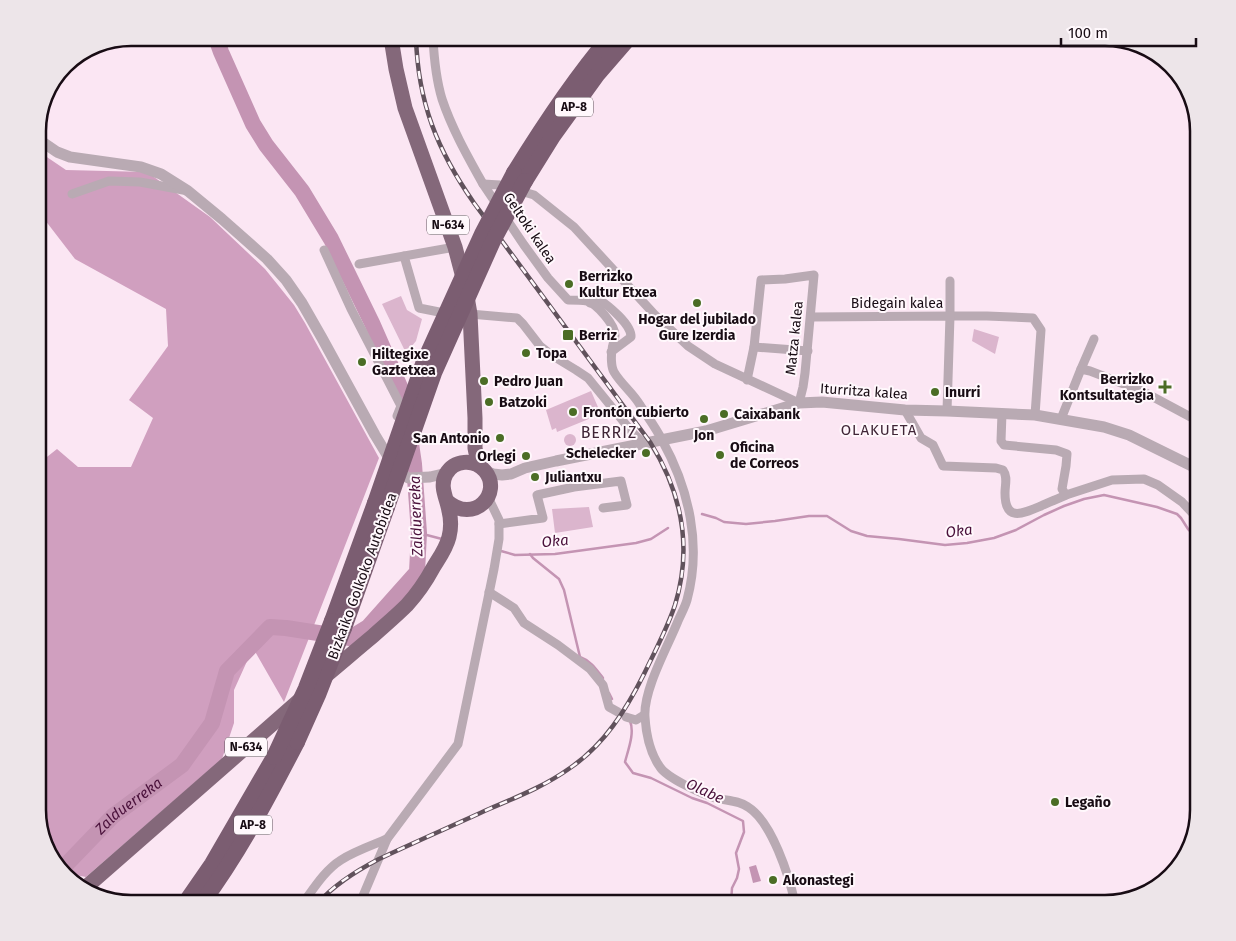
<svg xmlns="http://www.w3.org/2000/svg" width="1236" height="941" viewBox="0 0 1236 941" font-family="'Fira Sans',sans-serif">
  <rect width="100%" height="100%" fill="#fbe6f3"/>
  <g fill="#dbb5cd">
    <path d="M 401,296 L 407,310 L 422,319 L 416,341 L 406,353 L 382,304 Z"/>
    <path d="M 974,329 L 999,337 L 995,354 L 972,341 Z"/>
    <path d="M 591,391 L 601,414 L 557,432 L 556,428 L 552,430 L 546,410 Z"/>
    <circle cx="570" cy="440" r="6"/>
    <path d="M 589,507 L 593,527 L 555,533 L 552,509 Z"/>
  </g>
  <path fill="#d09fbf" d="M 38,151 L 66,170 L 147,172 L 210,217 L 265,269 L 294,305 L 305,323 L 379,458 L 334,574 L 284,702 L 253,648 L 234,690 L 234,723 L 222,759 L 86,877 L 65,873 L 47,852 L 38,816 L 38,464 L 57,449 L 78,467 L 131,467 L 153,418 L 129,400 L 168,346 L 166,309 L 75,259 L 38,211 Z"/>
  <path fill="#c494b3" d="M 756,865 L 761,881 L 753,883 L 749,867 Z"/>
  <g fill="none" stroke-linecap="round" stroke-linejoin="round">
    <g stroke="#c494b3" stroke-width="2.5">
      <path d="M 702,514 L 716,518 L 724,522 L 746,524 L 775,521 L 809,516 L 827,516 L 851,531 L 867,536 L 899,539 L 945,545 L 967,543 L 994,538 L 1016,530 L 1044,515 L 1064,506 L 1084,499 L 1104,495 L 1157,507 L 1177,514 L 1181,518 L 1188,529 L 1194,535 L 1195,541 L 1198,545"/>
      <path d="M 419,533 L 442,539"/>
      <path d="M 501,551 L 515,555 L 555,554 L 636,543 L 651,539 L 668,528"/>
      <path d="M 530,554 L 533,558 L 559,579 L 564,590 L 580,657 C 591,661 596,669 603,678"/>
      <path d="M 609,693 L 612,699"/>
      <path d="M 630,721 C 635,733 628,750 625,762 L 633,773 L 651,778 L 692,798 L 707,803 L 743,821 L 744,832 L 736,853 L 739,869 L 737,878 L 732,888 L 731,903"/>
    </g>
    <path stroke="#c494b3" stroke-width="16" id="s1" d="M 62,869 L 113,816 L 182,765 L 212,723 L 227,671 L 270,627 L 286,628 L 350,638 L 368,627 L 417,572 L 419,533 L 414,464 L 404,396 L 372,323 L 331,239 L 302,191 L 266,145 L 253,124 L 221,52 L 216,38"/>
    <g stroke="#b9aab3" stroke-width="9">
      <path d="M 433,38 C 434,58 436,79 442,99 C 452,129 468,157 483,184"/>
      <path d="M 72,194 L 109,181 L 140,182 L 183,190"/>
      <path d="M 324,250 L 351,309 L 401,406 L 397,416"/>
      <path d="M 404,256 L 419,308 L 449,314"/>
      <path d="M 359,264 L 455,247"/>
      <path d="M 950,281 L 950,316 L 987,316 L 1033,318 L 1041,330 L 1035,415"/>
      <path d="M 590,303 L 598,299 C 608,305 632,325 631,337 L 611,352"/>
      <path d="M 470,314 L 517,318 L 523,324 L 540,346 L 553,356 L 576,370 L 588,378 L 632,432 L 643,443"/>
      <path d="M 811,317 L 950,316 L 947,411"/>
      <path d="M 754,347 L 808,351"/>
      <path d="M 1081,369 L 1094,339"/>
      <path d="M 747,380 L 754,347 L 761,280 L 785,279 L 814,275 L 805,373 L 803,387 L 799,403 L 715,364 L 688,346 L 655,315 L 574,227 L 534,195 L 500,185 L 483,184 L 524,245 L 548,278 L 568,300 C 574,300 581,300 587,301 C 597,304 615,325 615,335 C 615,340 612,345 612,350 C 611,356 611,367 614,372 C 621,384 633,393 640,405 C 647,416 656,428 662,440 C 689,489 702,545 687,600 C 685,607 681,614 678,621 C 668,646 643,690 645,717 C 646,733 650,753 660,767 C 667,778 702,794 715,798 C 727,801 738,800 748,807 C 772,822 789,876 795,903"/>
      <path d="M 905,410 L 921,438 L 933,445 L 943,466 L 996,468 L 1003,470 C 1008,477 1005,484 1005,493 C 1005,522 1022,514 1041,506 C 1049,502 1058,499 1066,495"/>
      <path d="M 1002,413 L 1001,441 L 1004,445 L 1056,450 L 1067,454 L 1066,466 L 1062,489 L 1066,495 L 1112,480 L 1144,479 L 1158,485 L 1182,502 L 1198,519"/>
      <path d="M 1061,419 L 1081,369 L 1090,371 L 1142,391 L 1198,421"/>
      <path d="M 499,524 L 543,518 L 537,495 L 574,487 L 621,481 L 627,505 L 603,508"/>
      <path d="M 489,592 L 514,608 L 524,623 L 558,645 L 590,669 L 603,685 L 609,707 L 618,712"/>
      <path d="M 626,717 L 636,720 L 644,715"/>
      <path d="M 303,903 C 314,888 325,870 341,860 C 355,851 373,845 387,839"/>
      <path d="M 360,903 L 387,839 L 458,744 L 494,569 L 499,539 L 499,520 L 488,497"/>
    </g>
    <g stroke="#b9aab3" stroke-width="11">
      <path d="M 38,139 L 57,152 L 70,157 L 141,167 L 161,174 L 188,191 L 222,219 L 267,259 L 286,280 L 302,303 L 322,338 L 375,435 L 395,468 L 408,478 L 430,477 L 447,473"/>
      <path d="M 485,471 L 493,474 L 502,475 L 511,474 L 525,468 L 556,461 L 706,431 L 799,403 L 822,402 L 905,410 L 947,411 L 1035,415 L 1104,427 L 1129,435 L 1198,469"/>
    </g>
    <g stroke="#84687a" stroke-width="15">
      <path d="M 391,38 L 396,69 L 405,108 L 455,247 L 465,285 L 470,314 L 475,418 L 475,448 L 477,458 L 480,466"/>
      <path d="M 323,678 C 340,664 356,650 373,636 C 384,626 396,616 407,605 C 417,594 426,581 433,568 C 439,558 446,549 449,537 C 451,529 451,519 449,511 C 447,498 439,487 446,474 C 454,460 474,458 485,471 C 503,493 474,525 447,501"/>
      <path d="M 85,888 L 301,699"/>
    </g>
    <g stroke="#7b5d71" stroke-width="16">
      <path d="M 514,173 C 543,126 573,80 609,38"/>
      <path d="M 525,181 L 553,136 L 597,75 L 629,38"/>
      <path d="M 332,621 L 375,503"/>
      <path d="M 344,628 L 387,507"/>
      <path d="M 185,903 L 212,864 L 274,757"/>
      <path d="M 202,903 C 239,853 268,798 297,742"/>
    </g>
    <defs>
      <path id="rail" d="M 318,903 C 335,884 356,871 379,859 C 415,842 452,826 489,809 C 517,797 545,786 570,768 C 604,745 626,710 644,674 C 655,651 667,629 675,605 C 693,546 682,493 650,442 L 474,203 C 437,150 418,102 416,38"/>
    </defs>
    <use href="#rail" stroke="#61525c" stroke-width="4.5"/>
    <use href="#rail" stroke="#fff8fc" stroke-width="2.5" stroke-dasharray="8" stroke-linecap="butt"/>
    <g stroke="#7b5d71" stroke-width="16">
      <path d="M 375,503 L 423,364 L 482,234 L 514,173"/>
      <path d="M 387,507 L 434,373 L 493,241 L 525,181"/>
      <path d="M 297,742 L 318,695 L 344,628"/>
      <path d="M 274,757 L 306,688 L 332,621"/>
    </g>
  </g>
  <g fill="#4b6d25" stroke="#fff8fc" stroke-width="2">
    <circle cx="569" cy="284" r="5"/>
    <circle cx="697" cy="303" r="5"/>
    <rect x="562" y="329" width="12" height="12" rx="2.5"/>
    <circle cx="526" cy="353" r="5"/>
    <circle cx="362" cy="362" r="5"/>
    <circle cx="484" cy="381" r="5"/>
    <path d="M1162.5 379.5h5v5h5v5h-5v5h-5v-5h-5v-5h5z"/>
    <circle cx="935" cy="392" r="5"/>
    <circle cx="489" cy="402" r="5"/>
    <circle cx="573" cy="412" r="5"/>
    <circle cx="724" cy="414" r="5"/>
    <circle cx="704" cy="419" r="5"/>
    <circle cx="500" cy="438" r="5"/>
    <circle cx="646" cy="453" r="5"/>
    <circle cx="720" cy="455" r="5"/>
    <circle cx="526" cy="456" r="5"/>
    <circle cx="535" cy="477" r="5"/>
    <circle cx="1055" cy="802" r="5"/>
    <circle cx="773" cy="880" r="5"/>
  </g>
  <g text-anchor="middle" stroke-width="4" stroke-linejoin="round" paint-order="stroke">
    <g fill="#fff8fc" stroke="#5d535a" stroke-width="1">
      <rect x="555" y="97.5" width="38" height="19" rx="4"/>
      <rect x="427" y="215.5" width="42" height="19" rx="4"/>
      <rect x="225" y="737.5" width="42" height="19" rx="4"/>
      <rect x="234" y="815.5" width="38" height="19" rx="4"/>
    </g>
    <g font-size="12" font-weight="bold" fill="#180c14">
      <text x="574" y="111">AP-8</text>
      <text x="448" y="229">N-634</text>
      <text x="246" y="751">N-634</text>
      <text x="253" y="829">AP-8</text>
    </g>
    <g font-size="14" fill="#180c14" stroke="#fff8fc">
      <text transform="translate(530 228) rotate(56)" y="5">Geltoki kalea</text>
      <text x="897" y="308">Bidegain kalea</text>
      <text transform="translate(794 338) rotate(-84)" y="5">Matza kalea</text>
      <text transform="translate(864 391) rotate(4)" y="5">Iturritza kalea</text>
      <text transform="translate(362 576) rotate(-70)" y="5">Bizkaiko Golkoko Autobidea</text>
    </g>
    <g font-size="14" font-weight="bold" fill="#180c14" stroke="#fff8fc" text-anchor="start">
      <text x="579" y="281">Berrizko<tspan x="579" dy="16">Kultur Etxea</tspan></text>
      <text x="697" y="324" text-anchor="middle">Hogar del jubilado<tspan x="697" dy="16">Gure Izerdia</tspan></text>
      <text x="579" y="340">Berriz</text>
      <text x="536" y="358">Topa</text>
      <text x="372" y="359">Hiltegixe<tspan x="372" dy="16">Gaztetxea</tspan></text>
      <text x="1154" y="384" text-anchor="end">Berrizko<tspan x="1154" dy="16">Kontsultategia</tspan></text>
      <text x="494" y="386">Pedro Juan</text>
      <text x="945" y="397">Inurri</text>
      <text x="499" y="407">Batzoki</text>
      <text x="583" y="417">Frontón cubierto</text>
      <text x="734" y="419">Caixabank</text>
      <text x="704" y="440" text-anchor="middle">Jon</text>
      <text x="490" y="443" text-anchor="end">San Antonio</text>
      <text x="730" y="452">Oficina<tspan x="730" dy="16">de Correos</tspan></text>
      <text x="636" y="458" text-anchor="end">Schelecker</text>
      <text x="516" y="461" text-anchor="end">Orlegi</text>
      <text x="545" y="482">Juliantxu</text>
      <text x="1065" y="807">Legaño</text>
      <text x="783" y="885">Akonastegi</text>
    </g>
    <g font-size="15" letter-spacing="1" fill="#402637" stroke="#fff8fc">
      <text x="879" y="435">OLAKUETA</text>
    </g>
    <g font-size="15" font-style="italic" fill="#4a113b" stroke="#fff8fc">
      <text transform="translate(416 516) rotate(-92)" y="5">Zalduerreka</text>
      <text transform="translate(959 531) rotate(-7)" y="5">Oka</text>
      <text transform="translate(555 541) rotate(-5)" y="5">Oka</text>
      <text transform="translate(705 791) rotate(25)" y="5">Olabe</text>
      <text dy="5" stroke="none"><textPath href="#s1" startOffset="92">Zalduerreka</textPath></text>
    </g>
    <g font-size="16" letter-spacing="1" fill="#402637" stroke="#fff8fc">
      <text x="609" y="438">BERRIZ</text>
    </g>
  </g>
  <path d="M0 0H1236V941H0ZM131 46H1105A85 85 0 0 1 1190 131V810A85 85 0 0 1 1105 895H131A85 85 0 0 1 46 810V131A85 85 0 0 1 131 46Z" fill="#ede5e9" fill-rule="evenodd"/>
  <path fill="none" stroke="#180c14" stroke-width="2.5" d="M131 46H1105A85 85 0 0 1 1190 131V810A85 85 0 0 1 1105 895H131A85 85 0 0 1 46 810V131A85 85 0 0 1 131 46Z"/>
  <path d="M1061 38v8h135v-8" fill="none" stroke="#180c14" stroke-width="2.5"/>
  <text x="1068" y="38" font-size="15" fill="#180c14" stroke="#fff8fc" stroke-width="4" paint-order="stroke">100 m</text>
</svg>
